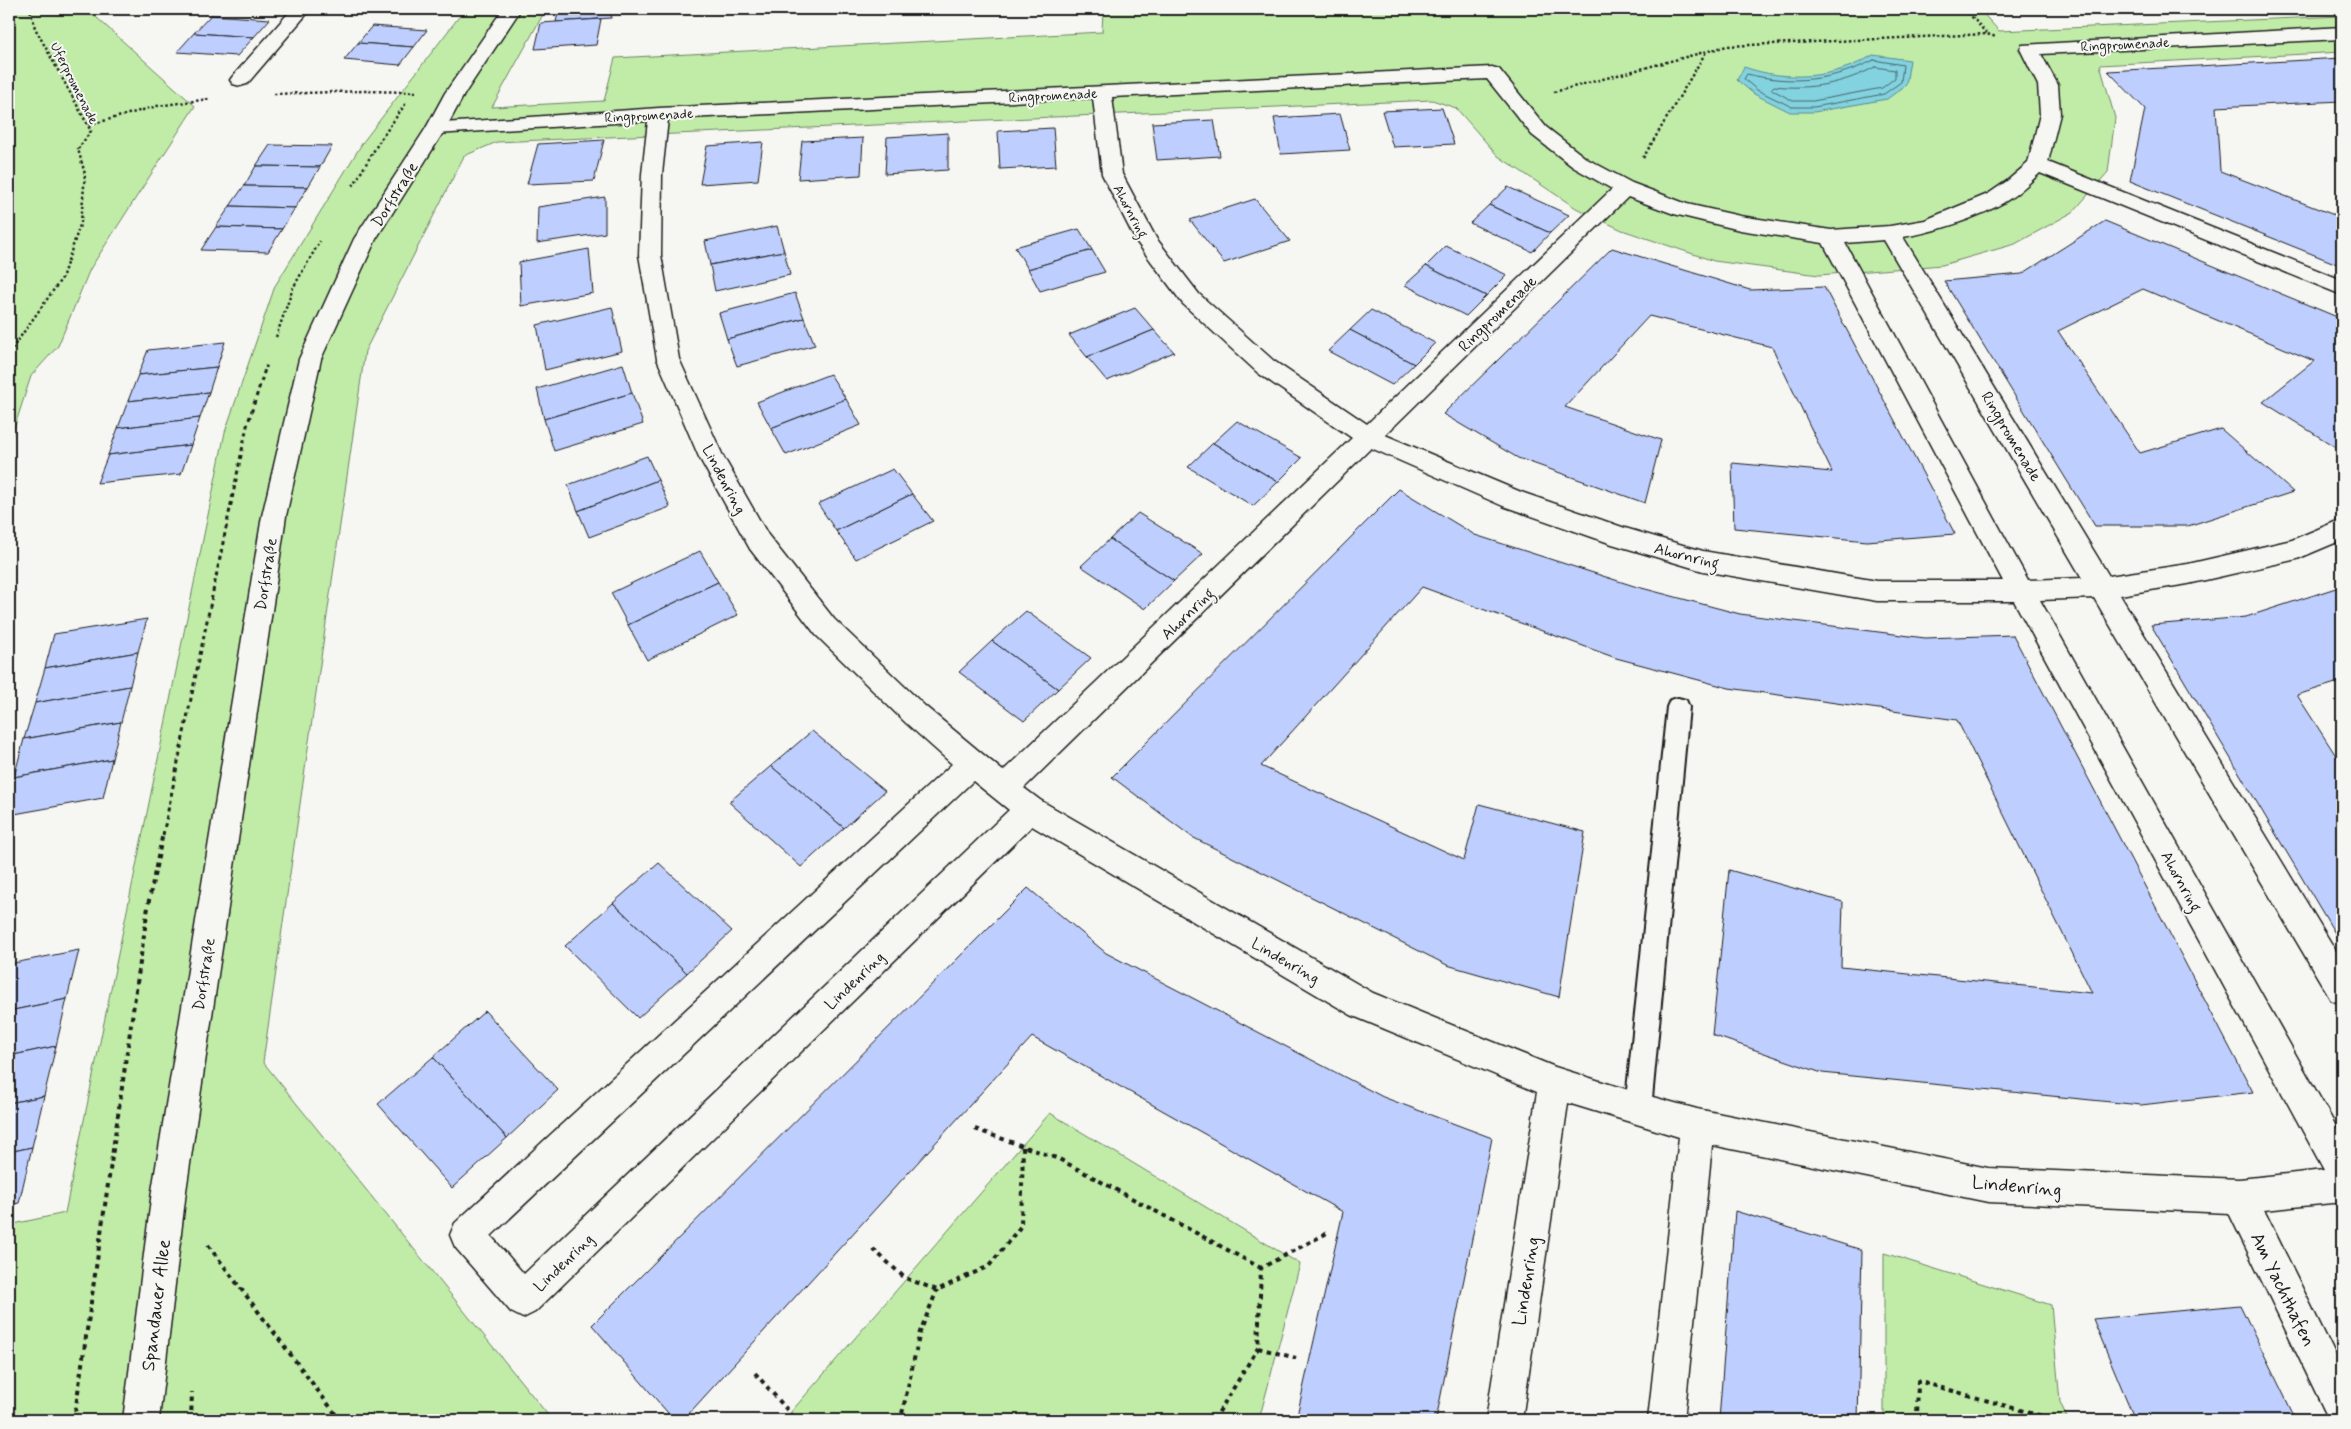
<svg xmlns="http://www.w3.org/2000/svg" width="2351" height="1429" viewBox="0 0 2351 1429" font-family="Mynerve,sans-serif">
  <rect width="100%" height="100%" fill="#f6f6f2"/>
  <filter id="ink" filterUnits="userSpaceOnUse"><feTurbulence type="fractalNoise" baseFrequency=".02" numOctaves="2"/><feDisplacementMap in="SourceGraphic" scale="10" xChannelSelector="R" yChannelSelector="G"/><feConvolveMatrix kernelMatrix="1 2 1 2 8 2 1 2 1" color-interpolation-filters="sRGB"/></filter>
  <g filter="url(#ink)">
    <g fill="#c0eca8" stroke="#6e8462">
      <path d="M 9,9 L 87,9 L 195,106 L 90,269 L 58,346 L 31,376 L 9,444 Z"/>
      <path d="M 465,9 L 546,9 L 492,107 L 604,101 L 615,58 L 1102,32 L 1103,9 L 1979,9 L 1999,31 L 2342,16 L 2342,52 L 2100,65 L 2115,118 L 2108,172 L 2073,212 L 2015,244 L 1942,265 L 1819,275 L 1714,261 L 1622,230 L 1576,208 L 1498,156 L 1456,108 L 1432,100 L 497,142 L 464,156 L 365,351 L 263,1062 L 552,1420 L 9,1420 L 9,1225 L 65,1213 L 225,432 L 275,286 L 363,142 Z"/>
      <path d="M 1050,1113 L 1300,1264 L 1259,1420 L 784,1420 Z"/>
      <path d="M 1884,1253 L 2051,1305 L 2060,1402 L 2068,1420 L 1884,1420 Z"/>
    </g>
    <path fill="#83d2df" stroke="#5a8991" d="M 1873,55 L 1910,60 L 1906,85 L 1887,99 L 1814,112 L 1790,112 L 1754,94 L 1737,80 L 1744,67 C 1787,82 1834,79 1873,55 Z"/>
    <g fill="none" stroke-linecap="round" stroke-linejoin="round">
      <g stroke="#45656a" stroke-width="1">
        <path d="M 1874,60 L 1903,65 L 1901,82 L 1884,94 L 1814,107 L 1792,107 L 1757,90 L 1744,79 L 1747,74 C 1792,85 1832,81 1874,60 Z"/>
        <path d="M 1875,67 L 1895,70 L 1895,78 L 1882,88 L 1813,101 L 1793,101 L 1771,89 L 1774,86 C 1810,90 1843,84 1875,67 Z"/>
      </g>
    </g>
    <g fill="#becfff" stroke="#1c1c1c">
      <path d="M 388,9 L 444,9 L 441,13 Z"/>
      <path d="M 559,9 L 613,9 L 611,18 L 556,22 Z"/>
      <path d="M 2111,9 L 2221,9 L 2115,14 Z"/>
      <path d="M 211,15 L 270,19 L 254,37 L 194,33 Z"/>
      <path d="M 601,19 L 596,45 L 535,49 L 541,23 Z"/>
      <path d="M 372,26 L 427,30 L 414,47 L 358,43 Z"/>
      <path d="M 194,33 L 254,37 L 237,56 L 177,52 Z"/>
      <path d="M 358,43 L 414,47 L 400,65 L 344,60 Z"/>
      <path d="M 2342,58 L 2342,101 L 2216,107 L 2220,171 L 2342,218 L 2342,266 L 2130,181 L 2145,109 L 2108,71 Z"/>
      <path d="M 1442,108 L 1454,144 L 1393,147 L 1382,111 Z"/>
      <path d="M 1340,114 L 1350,150 L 1281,154 L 1274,118 Z"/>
      <path d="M 1214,120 L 1220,156 L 1157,160 L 1152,123 Z"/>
      <path d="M 1053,128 L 1056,166 L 1000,169 L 998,131 Z"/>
      <path d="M 948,133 L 948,170 L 885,174 L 887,137 Z"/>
      <path d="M 863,138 L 861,175 L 798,179 L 802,141 Z"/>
      <path d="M 604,140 L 594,181 L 527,184 L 538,144 Z"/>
      <path d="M 763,142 L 758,180 L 700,184 L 707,146 Z"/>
      <path d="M 270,145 L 332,146 L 320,167 L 256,166 Z"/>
      <path d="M 256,166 L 320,167 L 308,187 L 244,186 Z"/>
      <path d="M 244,186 L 308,187 L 295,208 L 230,206 Z"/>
      <path d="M 1508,187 L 1569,215 L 1550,233 L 1489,205 Z"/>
      <path d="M 605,197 L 605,233 L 537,243 L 538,207 Z"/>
      <path d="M 1255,199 L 1290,241 L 1224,263 L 1190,220 Z"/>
      <path d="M 1489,205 L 1550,233 L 1532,252 L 1470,223 Z"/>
      <path d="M 230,206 L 295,208 L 282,229 L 216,227 Z"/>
      <path d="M 2105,221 L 2342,319 L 2342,451 L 2263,402 L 2314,361 L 2143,289 L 2058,331 L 2140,453 L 2221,429 L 2293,492 L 2188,526 L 2095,526 L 1944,281 L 2022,274 Z"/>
      <path d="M 777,226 L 784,251 L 710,265 L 705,241 Z"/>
      <path d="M 216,227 L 282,229 L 268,252 L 201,250 Z"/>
      <path d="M 1079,229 L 1092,250 L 1028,269 L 1015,247 Z"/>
      <path d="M 1446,246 L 1507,275 L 1486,296 L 1426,266 Z"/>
      <path d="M 1612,248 L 1750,290 L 1824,287 L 1955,534 L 1867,541 L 1734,528 L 1732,463 L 1832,472 L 1772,347 L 1649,316 L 1565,407 L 1661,440 L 1645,503 L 1518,458 L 1443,414 Z"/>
      <path d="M 589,249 L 593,293 L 521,306 L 519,262 Z"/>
      <path d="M 1092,250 L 1105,272 L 1040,291 L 1028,269 Z"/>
      <path d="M 784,251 L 790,275 L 715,291 L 710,265 Z"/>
      <path d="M 1426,266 L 1486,296 L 1466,316 L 1405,285 Z"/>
      <path d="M 795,293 L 804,318 L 727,339 L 719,313 Z"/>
      <path d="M 612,307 L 622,351 L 545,370 L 537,325 Z"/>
      <path d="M 1135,308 L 1154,330 L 1087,357 L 1069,335 Z"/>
      <path d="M 1371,310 L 1435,343 L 1414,364 L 1350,330 Z"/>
      <path d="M 804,318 L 815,345 L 737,366 L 727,339 Z"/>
      <path d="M 1154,330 L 1174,352 L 1107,381 L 1087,357 Z"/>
      <path d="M 1350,330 L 1414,364 L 1392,385 L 1328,351 Z"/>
      <path d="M 225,342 L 217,367 L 138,375 L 148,350 Z"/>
      <path d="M 623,364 L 632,393 L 544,419 L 537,389 Z"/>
      <path d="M 217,367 L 209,392 L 128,401 L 138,375 Z"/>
      <path d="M 830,374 L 846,399 L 771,428 L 757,402 Z"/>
      <path d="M 209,392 L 200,418 L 118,428 L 128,401 Z"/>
      <path d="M 632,393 L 643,424 L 554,451 L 544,419 Z"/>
      <path d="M 846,399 L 861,425 L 786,455 L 771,428 Z"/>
      <path d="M 200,418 L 191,445 L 108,455 L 118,428 Z"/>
      <path d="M 1237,421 L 1302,458 L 1278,482 L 1213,443 Z"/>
      <path d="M 1213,443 L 1278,482 L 1253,506 L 1188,467 Z"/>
      <path d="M 191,445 L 181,474 L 97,483 L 108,455 Z"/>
      <path d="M 647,456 L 658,480 L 578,511 L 568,485 Z"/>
      <path d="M 893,469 L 912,494 L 836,531 L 818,504 Z"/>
      <path d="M 658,480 L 670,507 L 589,537 L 578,511 Z"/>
      <path d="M 1399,489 L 1475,535 L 1634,586 L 1740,614 L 1925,638 L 2013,635 L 2253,1092 L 2141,1105 L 1822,1073 L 1712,1035 L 1729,870 L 1843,902 L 1841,967 L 2092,993 L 1957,720 L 1729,688 L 1616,658 L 1422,587 L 1261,766 L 1464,860 L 1479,804 L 1585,832 L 1559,997 L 1447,965 L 1192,837 L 1112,777 Z"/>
      <path d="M 912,494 L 933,521 L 856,559 L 836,531 Z"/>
      <path d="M 1138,513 L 1203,554 L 1174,581 L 1110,539 Z"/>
      <path d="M 1110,539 L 1174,581 L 1145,609 L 1081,566 Z"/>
      <path d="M 700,551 L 718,582 L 628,625 L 611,593 Z"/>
      <path d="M 718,582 L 738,615 L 647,660 L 628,625 Z"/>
      <path d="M 2342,586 L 2342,681 L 2297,695 L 2342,765 L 2342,945 L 2151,625 L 2246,617 Z"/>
      <path d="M 1026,611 L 1091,658 L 1058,689 L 992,641 Z"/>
      <path d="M 147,619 L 138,652 L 45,668 L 54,634 Z"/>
      <path d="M 992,641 L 1058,689 L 1024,721 L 959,672 Z"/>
      <path d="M 138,652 L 130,686 L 35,703 L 45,668 Z"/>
      <path d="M 130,686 L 121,722 L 24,739 L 35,703 Z"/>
      <path d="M 121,722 L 112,759 L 14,777 L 24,739 Z"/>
      <path d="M 812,731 L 885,791 L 844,828 L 771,766 Z"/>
      <path d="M 112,759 L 103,798 L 9,815 L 9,793 L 14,777 Z"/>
      <path d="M 771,766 L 844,828 L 801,867 L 729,802 Z"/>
      <path d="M 659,863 L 732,931 L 687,973 L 613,903 Z"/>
      <path d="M 1028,888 L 1106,953 L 1383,1097 L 1492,1138 L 1436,1420 L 1296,1420 L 1343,1212 L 1032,1037 L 683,1420 L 674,1420 L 592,1325 Z"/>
      <path d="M 613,903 L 687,973 L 638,1018 L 565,946 Z"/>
      <path d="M 79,950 L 67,999 L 9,1011 L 9,964 Z"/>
      <path d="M 67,999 L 56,1046 L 9,1056 L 9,1011 Z"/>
      <path d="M 485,1011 L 558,1090 L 507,1138 L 433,1057 Z"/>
      <path d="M 56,1046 L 44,1096 L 9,1103 L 9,1056 Z"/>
      <path d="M 433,1057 L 507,1138 L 452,1188 L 378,1104 Z"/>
      <path d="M 44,1096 L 32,1147 L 9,1152 L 9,1103 Z"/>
      <path d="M 32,1147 L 19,1203 L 9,1205 L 9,1152 Z"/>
      <path d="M 1735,1211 L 1862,1250 L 1858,1420 L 1719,1420 Z"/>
      <path d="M 2240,1305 L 2296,1420 L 2135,1420 L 2093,1319 Z"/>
    </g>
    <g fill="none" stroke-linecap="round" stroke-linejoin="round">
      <defs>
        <path id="lane" d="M 1678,698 L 1686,700 L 1689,707 L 1651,1109 L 1647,1118 L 1638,1122 L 1629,1118 L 1625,1109 L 1667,707 L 1670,700 Z"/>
        <g id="street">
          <path d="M 292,9 L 311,9 L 247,84 L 240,86 L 233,84 L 230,80 L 233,76 Z"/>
          <path d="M 2342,27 L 2342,39 L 2041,54 L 2058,85 L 2060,114 L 2048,162 L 2342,280 L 2342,295 L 2040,173 C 2028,184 2017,195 2003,203 C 1975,219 1935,232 1903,237 L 2109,576 L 2188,564 L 2292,540 L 2342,519 L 2342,540 L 2297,559 L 2188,584 L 2120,595 L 2342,961 L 2342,1004 L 2331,1000 L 2094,598 L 2040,600 L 2342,1137 L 2342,1202 L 2264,1210 L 2342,1369 L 2342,1420 L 2329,1420 L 2229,1213 L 1988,1202 L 1712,1145 L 1684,1420 L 1648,1420 L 1679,1137 L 1568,1103 L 1522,1420 L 1486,1420 L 1537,1092 L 1351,1015 L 1032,826 L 535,1312 L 523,1318 L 511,1312 L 455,1247 L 450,1235 L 455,1223 L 952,764 L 906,723 L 816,635 L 750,549 L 699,457 L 657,359 L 639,255 L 642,174 L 648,121 L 436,134 L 429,132 L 426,128 L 429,124 L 659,108 L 1492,67 L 1499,69 L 1546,127 L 1587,159 L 1632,183 L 1687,204 L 1740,216 L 1831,230 L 1890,226 L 1925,220 L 1988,194 L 2007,181 L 2028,163 L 2040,114 L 2038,85 L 2020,49 L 2022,45 ZM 1487,79 L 1532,135 L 1573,167 L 1612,189 L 1367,424 L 1274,361 L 1199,294 L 1156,238 L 1122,174 L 1112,97 ZM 1093,98 L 1102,174 L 1136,241 L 1183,304 L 1258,373 L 1352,438 L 1003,771 L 926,707 L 834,619 L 768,535 L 723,456 L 679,359 L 661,255 L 662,174 L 668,119 ZM 1628,197 L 1674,214 L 1740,230 L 1823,243 L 2003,581 L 1877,581 L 1703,551 L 1625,528 L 1521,492 L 1385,435 ZM 1884,240 L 2082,578 L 2028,580 L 1845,243 ZM 1371,448 L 1503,506 L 1612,544 L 1703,571 L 1877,601 L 2014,601 L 2324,1170 L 2239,1179 L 1988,1168 L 1697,1109 L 1638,1093 L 1555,1067 L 1373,993 L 1040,800 L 1024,788 ZM 973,781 L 1009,810 L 524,1274 L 491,1236 Z"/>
        </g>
        <path id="secondary" d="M 503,9 L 521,9 L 465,93 L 446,128 L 376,239 L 321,359 L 286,516 L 186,1191 L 159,1420 L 123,1420 L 152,1191 L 262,516 L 299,359 L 354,239 L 426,128 L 445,93 Z"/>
      </defs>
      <use href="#lane" stroke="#1c1c1c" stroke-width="4"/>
      <use href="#street" stroke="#1c1c1c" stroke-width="3"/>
      <use href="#secondary" stroke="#1c1c1c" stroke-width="3"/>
      <g stroke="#1c1c1c" stroke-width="2.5" stroke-dasharray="2.5 2.5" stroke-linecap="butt">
        <path d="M 1965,9 L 1987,34"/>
        <path d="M 1554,92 L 1727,46 L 1987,34 L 1996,37"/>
        <path d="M 274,94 L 363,91 L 416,92"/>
        <path d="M 89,125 L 157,106 L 209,99"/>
        <path d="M 1643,158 L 1706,52"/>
        <path d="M 353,186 L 379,142 L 406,103"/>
        <path d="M 276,337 L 293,288 L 320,241"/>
        <path d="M 9,353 L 62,278 L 81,222 L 85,174 L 78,149 L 91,131 L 35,28 L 30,9"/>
        <path d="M 266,368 L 267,364"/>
      </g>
      <path stroke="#1c1c1c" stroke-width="3" stroke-dasharray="4 4" stroke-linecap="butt" d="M 163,835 L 247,426 L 266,366"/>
      <g stroke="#1c1c1c" stroke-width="4" stroke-dasharray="4.5 4.5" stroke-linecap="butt">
        <path d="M 975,1129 L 1059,1159 L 1261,1268"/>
        <path d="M 208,1245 L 340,1420"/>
        <path d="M 873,1249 L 905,1278 L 937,1290 L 989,1266 L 1021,1226 L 1023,1147"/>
        <path d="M 1258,1348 L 1296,1358"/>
        <path d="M 755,1373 L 796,1420"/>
        <path d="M 74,1420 L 149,900 L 163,833"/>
        <path d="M 191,1420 L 192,1392"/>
        <path d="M 896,1420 L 902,1414 L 920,1332 L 937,1290"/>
        <path d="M 1214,1420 L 1258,1348 L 1261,1268 L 1327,1233"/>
        <path d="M 1917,1420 L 1918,1381 L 2045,1417 L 2046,1420"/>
      </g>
      <use href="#lane" fill="#f6f6f2" fill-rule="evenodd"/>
      <use href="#street" fill="#f6f6f2" fill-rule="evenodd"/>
      <use href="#secondary" fill="#f6f6f2" fill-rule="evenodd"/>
    </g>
  </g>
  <g text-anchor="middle" stroke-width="4" stroke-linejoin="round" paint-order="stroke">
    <g font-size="14" fill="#1c1c1c" stroke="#f6f6f2">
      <text transform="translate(2125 44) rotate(-3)" y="5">Ringpromenade</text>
      <text transform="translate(75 83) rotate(63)" y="5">Uferpromenade</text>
      <text transform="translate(1053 95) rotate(-3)" y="5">Ringpromenade</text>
      <text transform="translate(649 115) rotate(-3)" y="5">Ringpromenade</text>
      <text transform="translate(1131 211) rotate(62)" y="5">Ahornring</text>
    </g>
    <g font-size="16" fill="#1c1c1c" stroke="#f6f6f2">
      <text transform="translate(394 194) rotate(-58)" y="6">Dorfstraße</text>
      <text transform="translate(1497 313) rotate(-44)" y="6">Ringpromenade</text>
      <text transform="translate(2012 436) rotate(59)" y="6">Ringpromenade</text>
      <text transform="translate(725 479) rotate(62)" y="6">Lindenring</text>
      <text transform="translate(1687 555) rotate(14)" y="6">Ahornring</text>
      <text transform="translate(265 574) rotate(-81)" y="6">Dorfstraße</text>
      <text transform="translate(1187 613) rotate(-44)" y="6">Ahornring</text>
      <text transform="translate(2182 881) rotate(61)" y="6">Ahornring</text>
      <text transform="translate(1286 960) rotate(30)" y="6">Lindenring</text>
      <text transform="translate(203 974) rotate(-81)" y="6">Dorfstraße</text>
      <text transform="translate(854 980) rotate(-44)" y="6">Lindenring</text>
      <text transform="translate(563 1262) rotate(-44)" y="6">Lindenring</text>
    </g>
    <g font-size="19" fill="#1c1c1c" stroke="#f6f6f2">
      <text transform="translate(2017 1185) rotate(5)" y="7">Lindenring</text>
      <text transform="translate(1525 1281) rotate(-81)" y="7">Lindenring</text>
      <text transform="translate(2284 1289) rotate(64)" y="7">Am Yachthafen</text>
      <text transform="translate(155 1305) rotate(-83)" y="7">Spandauer Allee</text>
    </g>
  </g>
  <rect width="2351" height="1429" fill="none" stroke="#f6f6f2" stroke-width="30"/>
  <rect x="15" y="15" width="2321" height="1399" fill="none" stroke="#1c1c1c" stroke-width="2" filter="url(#ink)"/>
</svg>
